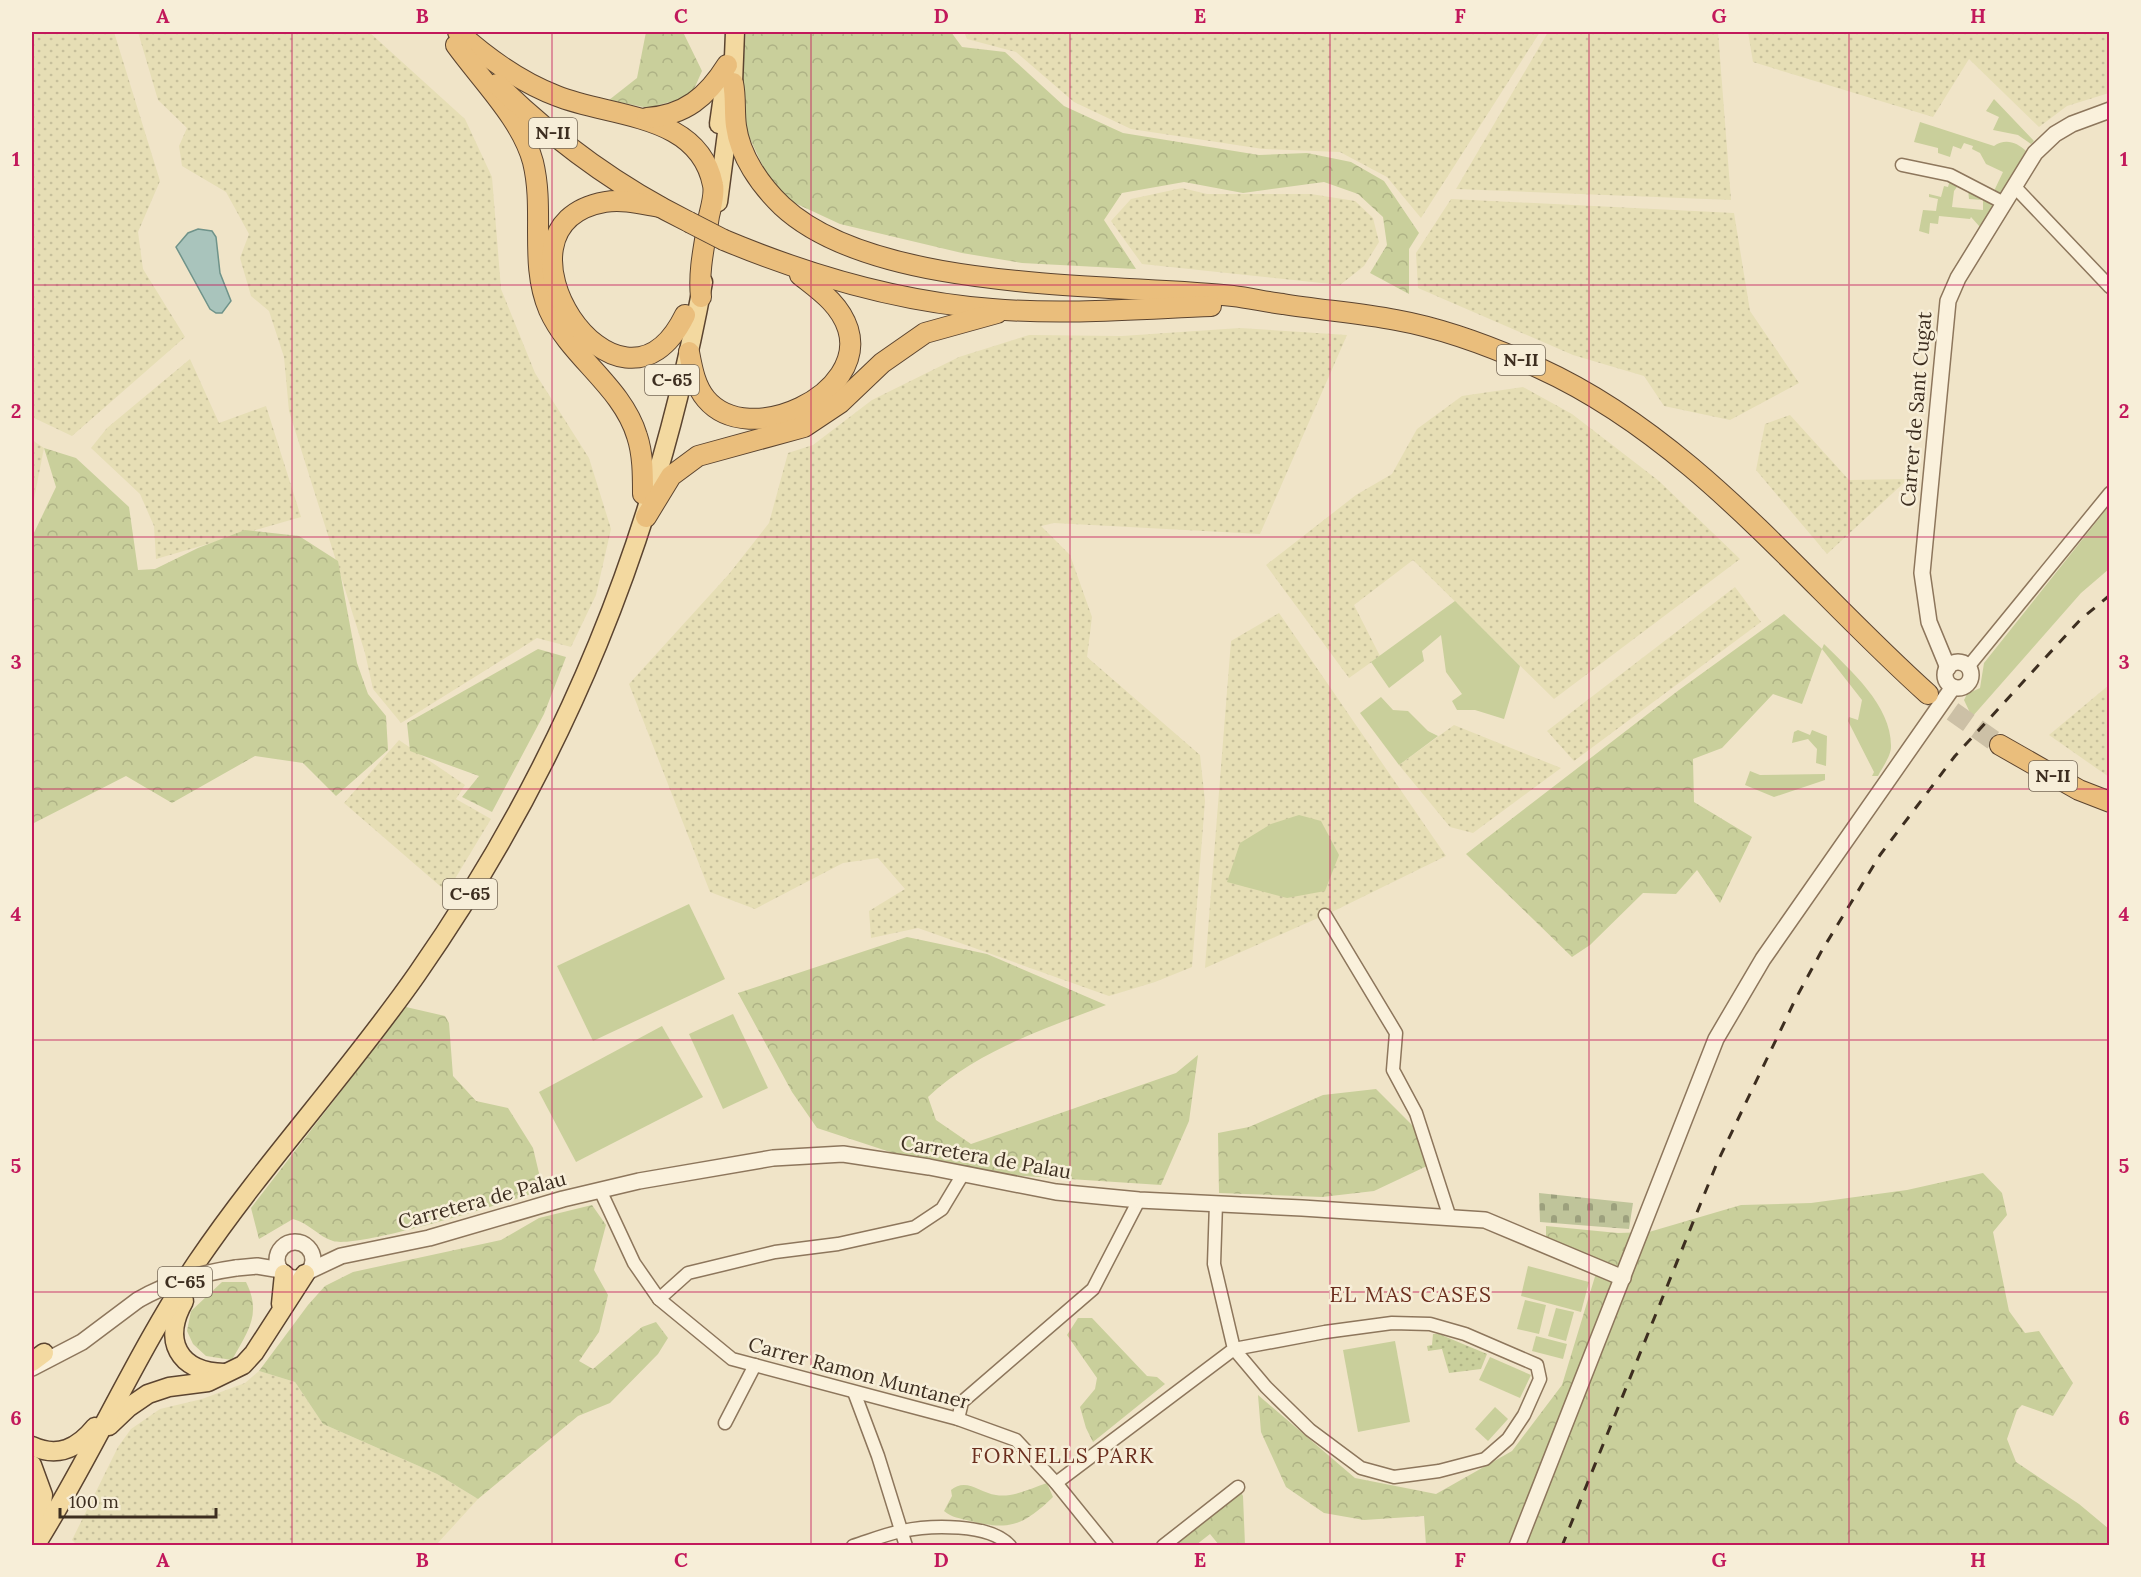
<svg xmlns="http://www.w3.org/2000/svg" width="2141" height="1577" viewBox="0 0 2141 1577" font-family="Lora,serif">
  <defs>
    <pattern id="farmland-dots" width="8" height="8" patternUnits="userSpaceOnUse" patternTransform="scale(1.5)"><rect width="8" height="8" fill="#e6deb5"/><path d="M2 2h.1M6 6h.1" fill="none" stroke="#c6bf9b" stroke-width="1.8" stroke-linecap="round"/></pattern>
    <pattern id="forest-crowns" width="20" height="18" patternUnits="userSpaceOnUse" patternTransform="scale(1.5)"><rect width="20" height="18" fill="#c9cf9b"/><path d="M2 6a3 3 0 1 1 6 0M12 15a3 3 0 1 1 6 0" fill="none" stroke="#aeb285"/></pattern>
    <pattern id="cemetery-stones" width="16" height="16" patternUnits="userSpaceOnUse" patternTransform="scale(1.5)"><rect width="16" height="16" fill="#bfc49a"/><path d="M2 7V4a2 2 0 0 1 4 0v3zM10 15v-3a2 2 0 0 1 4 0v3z" fill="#9ca07d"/></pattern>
    <pattern id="garden-dots" width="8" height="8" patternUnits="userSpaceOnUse" patternTransform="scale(1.5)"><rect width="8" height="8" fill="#c9cf9b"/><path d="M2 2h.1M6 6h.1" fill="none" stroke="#aeb285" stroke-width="1.8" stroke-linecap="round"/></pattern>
  </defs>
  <rect width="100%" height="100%" fill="#f0e4c8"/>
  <g fill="url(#farmland-dots)">
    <path d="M 32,32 L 114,32 L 160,181 L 138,232 L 143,269 L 185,337 L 72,436 L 32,417 Z"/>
    <path d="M 138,32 L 369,32 L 465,119 L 492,177 L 501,289 L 535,373 L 589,458 L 611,529 L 596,595 L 571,647 L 537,638 L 401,723 L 373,689 L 365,653 L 289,411 L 284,357 L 269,311 L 251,296 L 240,258 L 249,234 L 226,192 L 182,166 L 179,146 L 187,128 L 158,100 Z"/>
    <path d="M 964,32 L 1540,32 L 1421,218 L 1387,177 L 1340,152 L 1263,149 L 1131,129 L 1074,102 L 1016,52 L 967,39 Z"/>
    <path d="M 1548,32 L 1718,32 L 1731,200 L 1456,189 Z"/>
    <path d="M 1748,32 L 2109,32 L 2109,93 L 2067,106 L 2039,127 L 1969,59 L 1933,117 L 1753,62 Z"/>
    <path d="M 1182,188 L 1207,194 L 1311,194 L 1355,201 L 1373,218 L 1379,242 L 1364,266 L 1340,285 L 1142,264 L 1111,221 L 1131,199 Z"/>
    <path d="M 1451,199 L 1734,213 L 1750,311 L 1799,383 L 1730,420 L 1664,406 L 1644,376 L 1573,355 L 1418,288 L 1416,253 Z"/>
    <path d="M 1240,328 L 1347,335 L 1260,534 L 1054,523 L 1041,526 L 1070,555 L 1092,617 L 1087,657 L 1200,755 L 1205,801 L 1192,967 L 1155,982 L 1109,996 L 918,928 L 871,938 L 869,911 L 905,889 L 878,858 L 843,863 L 755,909 L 710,892 L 629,684 L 729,574 L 769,523 L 788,453 L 813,445 L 872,400 L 959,357 L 1029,335 L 1122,336 Z"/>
    <path d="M 190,359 L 219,423 L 266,406 L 301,517 L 156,559 L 154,526 L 140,494 L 91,448 L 107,428 Z"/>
    <path d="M 1523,387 L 1572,414 L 1659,481 L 1740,559 L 1554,699 L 1413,560 L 1354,605 L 1380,656 L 1349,678 L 1266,565 L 1356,495 L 1392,474 L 1417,429 L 1462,396 Z"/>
    <path d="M 1790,415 L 1849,480 L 1908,479 L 1827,554 L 1756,470 L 1765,424 Z"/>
    <path d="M 32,440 L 44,448 L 32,509 Z"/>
    <path d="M 1735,587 L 1761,622 L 1574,761 L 1547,731 Z"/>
    <path d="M 1279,613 L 1446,856 L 1336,910 L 1205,968 L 1231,641 Z"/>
    <path d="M 2109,685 L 2109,777 L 2049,735 Z"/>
    <path d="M 1454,725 L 1561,768 L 1473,833 L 1450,827 L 1399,765 Z"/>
    <path d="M 399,740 L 465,785 L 456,799 L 491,819 L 447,892 L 344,803 Z"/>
    <path d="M 259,1371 L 295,1382 L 323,1424 L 437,1474 L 478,1499 L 436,1545 L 78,1546 L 72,1540 L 118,1447 L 131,1429 L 160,1409 L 202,1399 L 245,1383 Z"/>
  </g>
  <g fill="#c9cf9b">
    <path d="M 1994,99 L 2034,141 L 2031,144 L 2018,135 L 1993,130 L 1999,117 L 1986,111 Z"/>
    <path d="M 1920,122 L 1994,146 C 2005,138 2017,142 2026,151 L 2000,194 L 1994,191 L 2003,172 L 1986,164 L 1980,153 L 1972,149 L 1973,146 L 1964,143 L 1961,149 L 1953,146 L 1950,157 L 1938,153 L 1938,148 L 1914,142 Z"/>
    <path d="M 1950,180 L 1959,184 L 1954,191 L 1952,207 L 1983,210 L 1983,200 L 1969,199 L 1968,189 L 1996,201 L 1980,227 L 1971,217 L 1970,219 L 1939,216 L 1938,224 L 1930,223 L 1929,234 L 1919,231 L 1923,210 L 1936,211 L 1938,199 L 1929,197 L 1929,194 L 1941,197 L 1944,186 L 1948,187 Z"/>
    <path d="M 2109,506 L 2109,569 L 2081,593 L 1972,717 L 1964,700 L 1967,694 L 1980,688 L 1984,663 Z"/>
    <path d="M 1455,601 L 1520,666 L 1504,719 L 1475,710 L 1457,710 L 1452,701 L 1462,694 L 1446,672 L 1441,635 L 1422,651 L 1424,661 L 1389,688 L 1371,662 Z"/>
    <path d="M 1824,644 C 1851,671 1892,706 1891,747 C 1891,756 1882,768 1878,776 L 1872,776 L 1874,772 L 1848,721 L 1849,717 L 1858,720 L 1862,700 L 1822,649 Z"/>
    <path d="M 1381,697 L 1393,710 L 1408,711 L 1428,731 L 1438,736 L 1399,765 L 1360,713 Z"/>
    <path d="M 1798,730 L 1810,735 L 1812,730 L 1827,736 L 1826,766 L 1816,763 L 1817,749 L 1808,739 L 1792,743 L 1794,732 Z"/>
    <path d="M 1750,771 L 1760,775 L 1825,774 L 1825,780 L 1774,797 L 1745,785 Z"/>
    <path d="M 1299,815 L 1321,821 L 1339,855 L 1325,891 L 1287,898 L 1227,882 L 1240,843 L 1271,824 Z"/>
    <path d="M 689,904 L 725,979 L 593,1041 L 557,966 Z"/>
    <path d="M 733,1014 L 768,1088 L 723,1109 L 689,1034 Z"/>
    <path d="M 662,1026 L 703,1097 L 576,1162 L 539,1092 Z"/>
    <path d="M 1528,1266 L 1589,1282 L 1581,1312 L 1521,1296 Z"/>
    <path d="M 1525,1300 L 1546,1305 L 1539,1334 L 1517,1329 Z"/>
    <path d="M 1556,1308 L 1574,1312 L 1566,1341 L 1548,1336 Z"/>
    <path d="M 1536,1336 L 1567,1344 L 1563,1359 L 1532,1351 Z"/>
    <path d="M 1395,1341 L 1410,1422 L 1358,1432 L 1343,1350 Z"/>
    <path d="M 1490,1357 L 1531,1375 L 1520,1398 L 1479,1380 Z"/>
    <path d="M 1495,1407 L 1508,1419 L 1488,1441 L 1475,1429 Z"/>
  </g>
  <g fill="url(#forest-crowns)">
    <path d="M 646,32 L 683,32 L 702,71 L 691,96 L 648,108 L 609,100 L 637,78 Z"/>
    <path d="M 746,32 L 951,32 L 962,47 L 1005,52 L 1064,106 L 1123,133 L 1259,155 L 1307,153 L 1351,162 L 1384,181 L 1419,233 L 1409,249 L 1409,294 L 1370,273 L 1387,245 L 1383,217 L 1358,194 L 1324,182 L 1243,193 L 1184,182 L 1122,193 L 1104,220 L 1136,269 L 1022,263 L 962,253 L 840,224 L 784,198 L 765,171 L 746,130 L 742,83 Z"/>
    <path d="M 44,448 L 76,458 L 129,507 L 138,570 L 155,569 L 198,548 L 245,530 L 299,536 L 338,561 L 357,663 L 368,694 L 386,716 L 388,750 L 336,796 L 303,763 L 255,756 L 172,803 L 126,776 L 32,824 L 32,537 L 56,487 Z"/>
    <path d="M 1784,614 L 1822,649 L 1802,704 L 1773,694 L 1722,748 L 1693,759 L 1694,802 L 1752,837 L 1720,903 L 1697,870 L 1676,894 L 1643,893 L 1590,945 L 1572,957 L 1466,854 L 1679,690 Z"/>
    <path d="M 538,649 L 566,657 L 544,714 L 492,812 L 462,797 L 479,776 L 410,751 L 407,723 Z"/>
    <path d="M 907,937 L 987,954 L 1106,1005 C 1044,1029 977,1051 928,1097 L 936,1120 L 971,1144 L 1176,1073 L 1198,1055 L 1189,1121 L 1161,1185 L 948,1171 L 817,1128 L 792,1092 L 738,993 Z"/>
    <path d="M 406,1007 L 445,1016 L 449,1023 L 453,1076 L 476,1101 L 508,1108 L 533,1148 L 543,1190 C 511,1201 358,1249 333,1241 C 319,1237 309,1223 293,1219 L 259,1239 L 251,1208 Z"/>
    <path d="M 1376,1089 L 1421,1134 L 1427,1166 L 1374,1191 L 1322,1197 L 1219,1193 L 1218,1133 L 1249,1127 L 1323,1095 Z"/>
    <path d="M 1983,1173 L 2002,1193 L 2007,1215 L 1993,1232 L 2009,1311 L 2025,1333 L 2039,1331 L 2073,1383 L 2053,1416 L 2022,1405 L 2017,1410 L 2007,1439 L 2016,1462 L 2079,1504 L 2109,1529 L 2109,1545 L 1426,1545 L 1424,1516 L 1364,1520 L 1324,1513 L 1286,1487 L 1261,1432 L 1258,1395 L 1355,1478 L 1436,1494 L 1512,1451 L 1562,1385 L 1600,1260 L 1546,1241 L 1546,1226 L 1618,1233 L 1649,1232 L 1741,1205 L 1811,1203 L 1907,1190 Z"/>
    <path d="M 592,1205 L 606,1225 L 594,1270 L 608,1295 L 599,1332 L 579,1361 L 593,1369 L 642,1327 L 656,1322 L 668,1338 L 658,1354 L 610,1403 L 578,1416 L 478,1499 L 437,1474 L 323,1424 L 295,1382 L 259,1371 L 308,1305 L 325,1286 L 353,1272 L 501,1240 L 539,1218 Z"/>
    <path d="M 222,1282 L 246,1282 C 262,1314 248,1331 232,1360 L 206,1356 L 193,1344 L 187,1331 L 191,1311 Z"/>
    <path d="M 1078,1318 L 1092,1318 L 1147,1376 L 1157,1377 L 1165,1384 L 1093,1442 L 1086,1428 L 1080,1407 L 1095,1389 L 1097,1378 L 1067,1335 Z"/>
    <path d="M 1047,1483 L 1053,1497 C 1024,1525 1010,1531 970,1521 C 960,1518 952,1518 944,1511 L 952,1496 L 951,1490 C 966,1477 980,1493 996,1495 C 1012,1498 1032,1488 1047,1483 Z"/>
    <path d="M 1241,1492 L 1243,1496 L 1245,1545 L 1219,1545 L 1210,1534 L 1196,1545 L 1171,1546 Z"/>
  </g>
  <path fill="url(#cemetery-stones)" d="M 1539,1193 L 1633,1203 L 1629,1229 L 1540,1222 Z"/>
  <path fill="url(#garden-dots)" d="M 1433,1334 L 1439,1334 L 1487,1354 L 1481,1369 L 1449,1373 L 1442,1349 L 1428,1351 L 1427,1346 L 1432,1345 Z"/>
  <path fill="#a9c4bc" stroke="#6f938a" stroke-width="1.5" d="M 198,229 L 212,231 L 216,237 L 220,273 L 231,301 L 222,313 L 216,313 L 210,309 L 176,247 L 188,233 Z"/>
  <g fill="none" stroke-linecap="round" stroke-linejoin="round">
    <path stroke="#ccc0a6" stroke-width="20" stroke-dasharray="20 10" stroke-linecap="butt" d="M 1928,694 L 2000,745"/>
    <defs>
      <g id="minor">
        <path d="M 1902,165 L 1950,175 L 2004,203"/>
        <path d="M 2014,186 L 2110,287"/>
        <path d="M 1968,667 L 2110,493"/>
        <path d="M 1325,915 L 1396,1033 L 1393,1070 L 1416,1113 L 1450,1218"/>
        <path d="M 600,1190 L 634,1263 L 659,1299 L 732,1359 L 958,1419 L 1016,1440 L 1056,1483 L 1107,1546"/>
        <path d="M 659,1299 L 688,1273 L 775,1252 L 838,1244 L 915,1227 L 942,1209 L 963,1174"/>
        <path d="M 854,1392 L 878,1456 L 906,1546"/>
        <path d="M 958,1419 L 962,1402 L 1093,1289 L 1139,1200"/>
        <path d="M 725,1423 L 755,1365"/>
        <path d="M 1056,1483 L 1234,1349 L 1325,1332 L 1392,1323 L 1430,1324 L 1465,1334 L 1537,1365 L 1540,1379 L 1524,1415 L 1508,1439 L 1485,1459 L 1439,1471 L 1394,1477 L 1361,1468 L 1310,1430 L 1266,1387 L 1234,1349 L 1214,1264 L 1216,1203"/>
        <path d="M 853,1546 C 869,1541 886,1534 902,1531 C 930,1525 990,1523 1010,1546"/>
        <path d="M 1163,1546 L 1238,1487"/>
      </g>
      <g id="tertiary">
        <circle cx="1958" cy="675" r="13"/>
        <path d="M 1948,668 L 1929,622 L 1922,573 L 1948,301 L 1958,278 L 2035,153 L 2055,134 L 2072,124 L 2110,110"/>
        <circle cx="295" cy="1260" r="18"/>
        <path d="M 236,1268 L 257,1266 L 281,1270"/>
        <path d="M 307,1272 L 341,1256 L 429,1238 L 563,1199 L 639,1181 L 773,1158 L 843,1154 L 929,1167 L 1056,1192 L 1139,1200 L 1302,1208 L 1485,1220 L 1623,1278"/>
        <path d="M 32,1368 L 82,1342 L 138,1300"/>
        <path d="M 1517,1546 L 1716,1039 L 1763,959 L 1953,687"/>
      </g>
      <g id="primary">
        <path d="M 733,83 L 735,32"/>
        <path d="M 719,124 L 727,68"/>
        <path d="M 718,202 L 730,110"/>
        <path d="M 184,1301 C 162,1340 178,1372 224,1373"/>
        <path d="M 281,1304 L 284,1274"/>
        <path d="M 32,1362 L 44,1353"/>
        <path d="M 109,1426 L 129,1407 L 148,1394 L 169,1387 L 208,1382 L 243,1365 L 254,1353 L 305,1274"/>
        <path d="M 32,1446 C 58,1458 78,1448 95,1427"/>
        <path d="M 32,1465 L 43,1495 L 39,1528"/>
        <path d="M 35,1546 C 93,1454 136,1353 197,1262 C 265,1162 348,1073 417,974 C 565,762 656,536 703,282"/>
      </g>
      <g id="trunk">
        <path d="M 458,32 C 487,58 520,82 557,96 C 612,118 699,113 713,185 C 715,194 711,207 709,216 C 705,243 698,270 701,297"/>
        <path d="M 456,45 C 482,81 522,120 533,162 C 545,211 529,263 549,310 C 570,357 622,386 637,436 C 643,454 643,475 643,494"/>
        <path d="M 733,83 C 736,97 734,111 736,126 C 740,156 760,185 782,206 C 875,293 1110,283 1233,296 C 1250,298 1266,302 1283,304 C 1320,310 1359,313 1396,320 C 1446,329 1493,347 1539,368 C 1695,439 1803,582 1928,694"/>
        <path d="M 497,84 C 553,139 618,187 689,222"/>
        <path d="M 647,118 C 685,115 707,97 727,65"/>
        <path d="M 660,207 C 642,204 623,199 605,202 C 474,225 619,450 685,315"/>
        <path d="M 724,240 C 810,276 899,302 992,309 C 1064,315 1138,309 1211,306"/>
        <path d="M 689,352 C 692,368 695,386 706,399 C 749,450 868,394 848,329 C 840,304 819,290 800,275"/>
        <path d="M 646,517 L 671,476 L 698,456 L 804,427 L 840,403 L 882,363 L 925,333 L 997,313"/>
        <path d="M 2000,745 L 2079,790 L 2110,802"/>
      </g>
    </defs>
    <use href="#minor" stroke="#8d765c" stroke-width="15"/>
    <use href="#tertiary" stroke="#8d765c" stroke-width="18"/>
    <use href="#primary" stroke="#5b4430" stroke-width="21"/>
    <use href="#trunk" stroke="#5b4430" stroke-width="22"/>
    <use href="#minor" stroke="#faf1dc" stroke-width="12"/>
    <use href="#tertiary" stroke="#faf1dc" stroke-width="15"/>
    <use href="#primary" stroke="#f3d9a0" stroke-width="18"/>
    <use href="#trunk" stroke="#eabe7c" stroke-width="20"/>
    <path stroke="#3d2e20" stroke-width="3" stroke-dasharray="10 10" stroke-linecap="butt" d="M 1562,1546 L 1717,1163 L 1795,1000 L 1821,952 L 1880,855 L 1955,756 L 2080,620 L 2110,595"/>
    <defs>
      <path id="tertiary-bridge" d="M 138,1300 C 169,1282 201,1273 236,1268"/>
      <path id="trunk-bridge" d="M 689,222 L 724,240"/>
    </defs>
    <use href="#tertiary-bridge" stroke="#8d765c" stroke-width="18" stroke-linecap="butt"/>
    <use href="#trunk-bridge" stroke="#5b4430" stroke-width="22" stroke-linecap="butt"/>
    <use href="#tertiary-bridge" stroke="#faf1dc" stroke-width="15"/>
    <use href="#trunk-bridge" stroke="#eabe7c" stroke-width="20"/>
  </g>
  <path fill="none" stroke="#c2185b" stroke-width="1.5" stroke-opacity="0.55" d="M 292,32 L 292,1546M 552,32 L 552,1546M 811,32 L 811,1546M 1070,32 L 1070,1546M 1330,32 L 1330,1546M 1589,32 L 1589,1546M 1849,32 L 1849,1546M 32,285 L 2110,285M 32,537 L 2110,537M 32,789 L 2110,789M 32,1040 L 2110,1040M 32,1292 L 2110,1292"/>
  <g text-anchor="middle" stroke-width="5" stroke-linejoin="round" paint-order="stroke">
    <g fill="#f7eed8" stroke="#756857" stroke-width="1.5">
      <rect x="529" y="118" width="48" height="30" rx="4.5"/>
      <rect x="1497" y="345" width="48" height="30" rx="4.5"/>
      <rect x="645" y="365" width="54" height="30" rx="4.5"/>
      <rect x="2029" y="761" width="48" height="30" rx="4.5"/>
      <rect x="443" y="879" width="54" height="30" rx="4.5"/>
      <rect x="158" y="1267" width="54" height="30" rx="4.5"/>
    </g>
    <g font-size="18" font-weight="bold" fill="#3d2e20">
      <text x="553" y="139">N-II</text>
      <text x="1521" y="366">N-II</text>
      <text x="672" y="386">C-65</text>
      <text x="2053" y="782">N-II</text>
      <text x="470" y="900">C-65</text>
      <text x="185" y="1288">C-65</text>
    </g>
    <g font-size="20" fill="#3d2e20" stroke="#f7eed8">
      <text transform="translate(1916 409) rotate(-85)" y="7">Carrer de Sant Cugat</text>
      <text transform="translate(986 1157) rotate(10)" y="7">Carretera de Palau</text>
      <text transform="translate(482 1200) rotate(-15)" y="7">Carretera de Palau</text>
      <text transform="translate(859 1373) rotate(15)" y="7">Carrer Ramon Muntaner</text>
    </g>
    <g font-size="21" letter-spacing="1.5" fill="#6b2e1e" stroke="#f7eed8">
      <text x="1411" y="1302">EL MAS CASES</text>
      <text x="1063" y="1463">FORNELLS PARK</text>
    </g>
  </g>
  <rect width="2141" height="1577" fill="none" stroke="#f7eed8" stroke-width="66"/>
  <path d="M60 1508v9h156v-9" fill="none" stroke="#3d2e20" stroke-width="3"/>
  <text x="69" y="1508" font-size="18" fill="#3d2e20" stroke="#f7eed8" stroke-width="4.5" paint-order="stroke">100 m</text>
  <rect x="33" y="33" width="2075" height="1511" fill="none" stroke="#c2185b" stroke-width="2"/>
  <g font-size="20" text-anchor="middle" font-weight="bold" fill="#c2185b">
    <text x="163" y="23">A</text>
    <text x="422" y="23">B</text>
    <text x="681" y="23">C</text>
    <text x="941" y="23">D</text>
    <text x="1200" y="23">E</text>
    <text x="1460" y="23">F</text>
    <text x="1719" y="23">G</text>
    <text x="1978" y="23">H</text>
    <text x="16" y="166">1</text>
    <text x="2124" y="166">1</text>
    <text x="16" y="418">2</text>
    <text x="2124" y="418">2</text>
    <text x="16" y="669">3</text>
    <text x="2124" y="669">3</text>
    <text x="16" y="921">4</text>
    <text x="2124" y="921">4</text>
    <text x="16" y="1173">5</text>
    <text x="2124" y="1173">5</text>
    <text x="16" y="1425">6</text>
    <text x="2124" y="1425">6</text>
    <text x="163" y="1567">A</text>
    <text x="422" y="1567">B</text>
    <text x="681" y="1567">C</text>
    <text x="941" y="1567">D</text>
    <text x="1200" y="1567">E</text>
    <text x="1460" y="1567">F</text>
    <text x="1719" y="1567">G</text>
    <text x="1978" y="1567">H</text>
  </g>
</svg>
